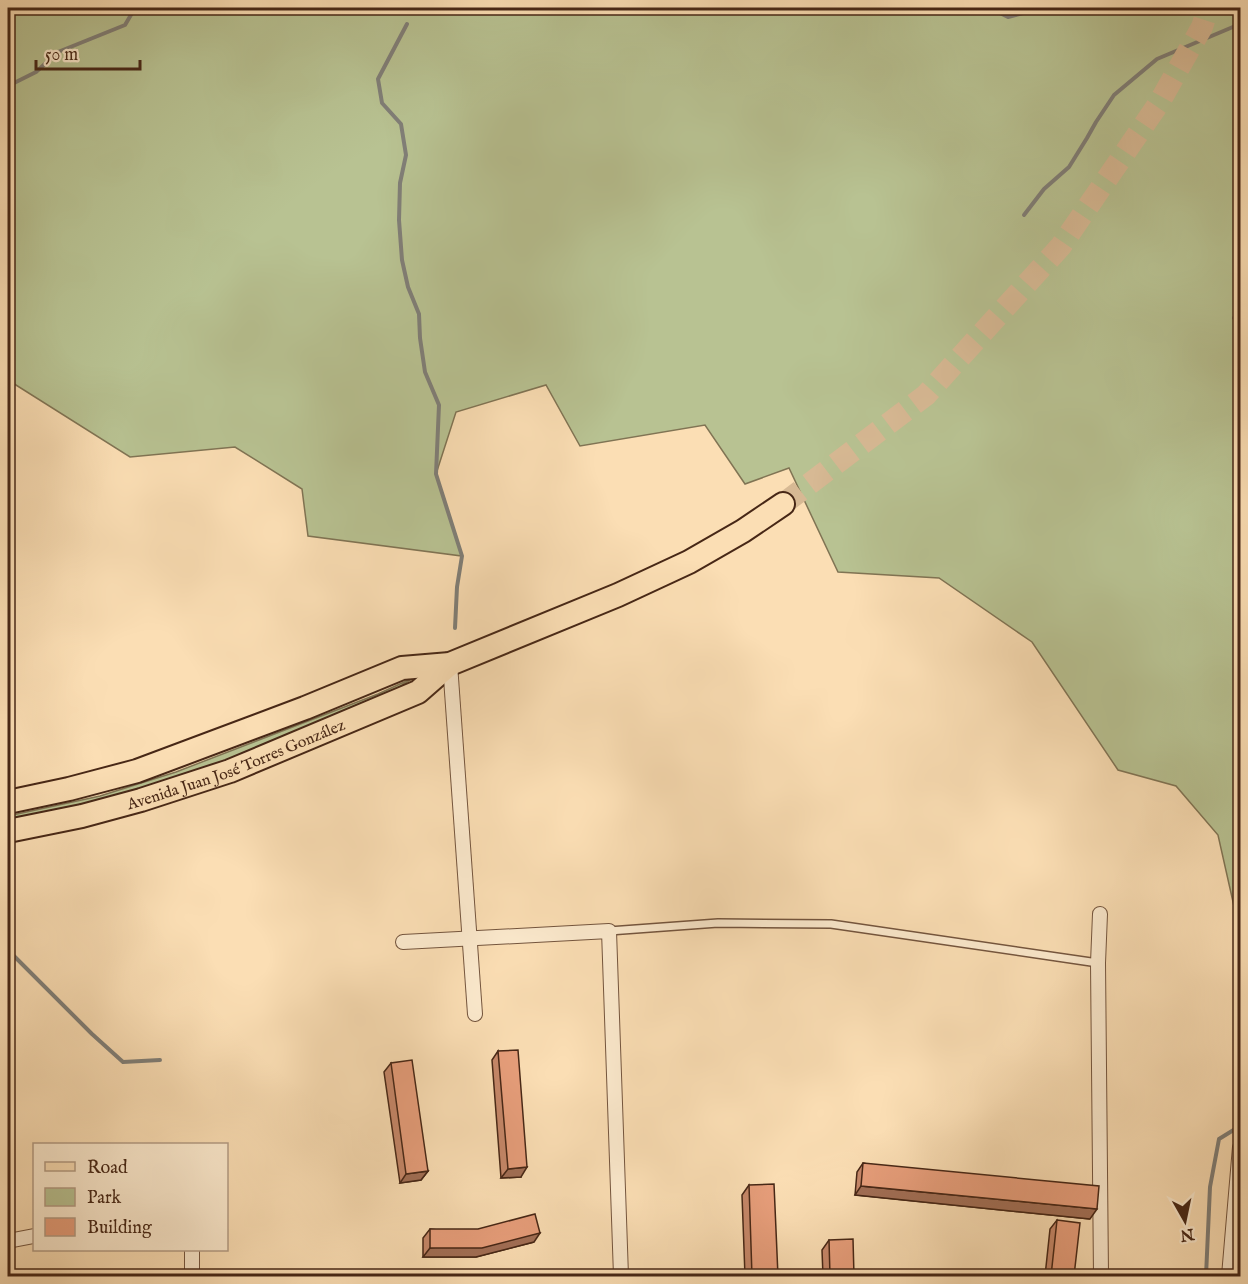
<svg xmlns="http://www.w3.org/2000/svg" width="1248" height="1284" viewBox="0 0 1248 1284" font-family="'IM FELL English',serif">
  <rect width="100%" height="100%" fill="#fbdeb4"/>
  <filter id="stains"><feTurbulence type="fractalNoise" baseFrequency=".00333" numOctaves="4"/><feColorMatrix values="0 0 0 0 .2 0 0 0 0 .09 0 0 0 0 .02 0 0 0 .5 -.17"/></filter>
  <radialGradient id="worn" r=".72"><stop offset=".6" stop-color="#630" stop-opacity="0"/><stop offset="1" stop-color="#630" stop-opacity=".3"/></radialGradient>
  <g fill="#b8c292" stroke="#807454" stroke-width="1.5">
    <path d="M 8,8 L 1240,8 L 1240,933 L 1218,835 L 1176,786 L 1118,770 L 1032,642 L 939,578 L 838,572 L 789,468 L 745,484 L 705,425 L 580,446 L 546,385 L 456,412 L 436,474 L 462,556 L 308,536 L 302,489 L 235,447 L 130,457 L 8,380 Z"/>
    <path d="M 413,678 L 370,706 L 164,788 L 8,827 L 8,816 L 100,796 L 176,772 L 378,694 Z"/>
  </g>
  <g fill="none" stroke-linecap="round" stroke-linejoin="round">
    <g stroke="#807f78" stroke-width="4">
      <path d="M 990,8 L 1008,17 L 1038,9 L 1040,8"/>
      <path d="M 407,24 L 378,79 L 382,103 L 401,124 L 406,155 L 400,183 L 399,220 L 402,260 L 408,287 L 419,314 L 420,338 L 425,372 L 439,405 L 436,474 L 462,556 L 457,587 L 455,628"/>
      <path d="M 8,88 L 14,83 L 36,72 L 58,52 L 125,25 L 135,8 L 138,8"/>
      <path d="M 1024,215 L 1044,189 L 1069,167 L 1087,138 L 1096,122 L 1114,95 L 1157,59 L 1240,24"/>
      <path d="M 1234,318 L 1240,310"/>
      <path d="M 8,950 L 92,1034 L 123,1062 L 160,1060"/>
      <path d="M 1206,1276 L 1210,1187 L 1219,1139 L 1240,1126"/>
    </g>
    <path stroke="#d7b994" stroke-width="22" stroke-dasharray="22 11" stroke-linecap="butt" d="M 783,504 L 926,395 L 1061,246 L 1159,103 L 1202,27 L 1208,8"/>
    <defs>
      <path id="service" d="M 609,931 L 718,923 L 831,924 L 1098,963"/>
      <g id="minor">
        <path d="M 450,664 L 475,1014"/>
        <path d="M 1100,914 L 1098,963 L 1101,1276"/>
        <path d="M 403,942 L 609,931 L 621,1276"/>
        <path d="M 8,1241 L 34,1236"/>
        <path d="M 192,1250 L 192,1276"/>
        <path d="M 1229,1276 L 1240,1147"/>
      </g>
      <g id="primary">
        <path d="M 8,802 L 69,789 L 137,771 L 305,708 L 402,668 L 450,664 L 618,595 L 689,562 L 743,531 L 783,504"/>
        <path id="s1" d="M 8,831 L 82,816 L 141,800 L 230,771 L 418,692 L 450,664"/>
      </g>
    </defs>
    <use href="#service" stroke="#74553e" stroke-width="10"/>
    <use href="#minor" stroke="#74553e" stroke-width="16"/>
    <use href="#primary" stroke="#472716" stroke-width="26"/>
    <use href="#service" stroke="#fceace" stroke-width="7"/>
    <use href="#minor" stroke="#fceace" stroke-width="14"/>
    <use href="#primary" stroke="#fbdeb4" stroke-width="22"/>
  </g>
  <g fill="#c7886a" stroke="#472716" stroke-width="1.5">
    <path d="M 498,1051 L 521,1177 L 501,1178 L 492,1060 Z"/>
    <path d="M 391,1063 L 428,1171 L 421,1180 L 400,1183 L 384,1072 Z"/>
    <path d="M 863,1163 L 1090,1219 L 855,1195 L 857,1172 Z"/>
    <path d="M 749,1185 L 778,1276 L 745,1276 L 742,1195 Z"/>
    <path d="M 1057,1220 L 1074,1276 L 1045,1276 L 1050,1229 Z"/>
    <path d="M 430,1229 L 534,1242 L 476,1257 L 423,1257 L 423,1238 Z"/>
    <path d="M 829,1240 L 854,1276 L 823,1276 L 822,1250 Z"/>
  </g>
  <g fill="#a26f56" stroke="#472716" stroke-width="1.5">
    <path d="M 527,1167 L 521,1177 L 501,1178 L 508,1169 Z"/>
    <path d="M 428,1171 L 421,1180 L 400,1183 L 406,1174 Z"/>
    <path d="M 861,1186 L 1097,1209 L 1090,1219 L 855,1195 Z"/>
    <path d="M 540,1233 L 534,1242 L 476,1257 L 423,1257 L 430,1248 Z"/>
  </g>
  <g fill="#e79e7b" stroke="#472716" stroke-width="1.5">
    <path d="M 518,1050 L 527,1167 L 508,1169 L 498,1051 Z"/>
    <path d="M 412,1060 L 428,1171 L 406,1174 L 391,1063 Z"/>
    <path d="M 863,1163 L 1099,1186 L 1097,1209 L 861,1186 Z"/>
    <path d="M 774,1184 L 778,1276 L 752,1276 L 749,1185 Z"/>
    <path d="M 535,1214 L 540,1233 L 482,1248 L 430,1248 L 430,1229 L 478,1229 Z"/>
    <path d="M 1057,1220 L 1080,1223 L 1074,1276 L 1051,1276 Z"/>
    <path d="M 853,1239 L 854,1276 L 830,1276 L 829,1240 Z"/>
  </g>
  <g text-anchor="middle" stroke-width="4.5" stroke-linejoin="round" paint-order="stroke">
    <g font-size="16" fill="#472716" stroke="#fceace">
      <text dy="6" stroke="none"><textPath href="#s1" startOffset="238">Avenida Juan José Torres González</textPath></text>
    </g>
  </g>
  <rect width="1248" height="1284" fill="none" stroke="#fbdeb4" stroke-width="30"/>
  <rect x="9" y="9" width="1230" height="1266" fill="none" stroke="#472716" stroke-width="3"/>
  <rect x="15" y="15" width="1218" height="1254" fill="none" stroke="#472716" stroke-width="1.5"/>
  <rect x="33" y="1143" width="195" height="108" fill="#fceace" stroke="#b49c84" stroke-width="1.5"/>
  <rect x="45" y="1162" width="30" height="9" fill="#fbdeb4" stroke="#b49c84" stroke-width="1.5"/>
  <text x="87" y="1173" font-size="18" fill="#472716">Road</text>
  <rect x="45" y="1188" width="30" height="18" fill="#b8c292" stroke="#b49c84" stroke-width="1.5"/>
  <text x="87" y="1203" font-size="18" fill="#472716">Park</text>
  <rect x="45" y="1218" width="30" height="18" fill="#e79e7b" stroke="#b49c84" stroke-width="1.5"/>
  <text x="87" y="1233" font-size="18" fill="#472716">Building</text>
  <g transform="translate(1185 1221) rotate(171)" stroke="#fceace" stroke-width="4.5" paint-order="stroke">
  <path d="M0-4.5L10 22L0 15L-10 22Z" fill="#472716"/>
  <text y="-9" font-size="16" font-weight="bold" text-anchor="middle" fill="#472716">N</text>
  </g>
  <path d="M36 60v9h104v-9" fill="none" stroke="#472716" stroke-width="3"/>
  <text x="45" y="60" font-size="18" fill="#472716" stroke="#fceace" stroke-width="4.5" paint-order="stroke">50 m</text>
  <rect width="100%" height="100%" filter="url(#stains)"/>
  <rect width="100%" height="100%" fill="url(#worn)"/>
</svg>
